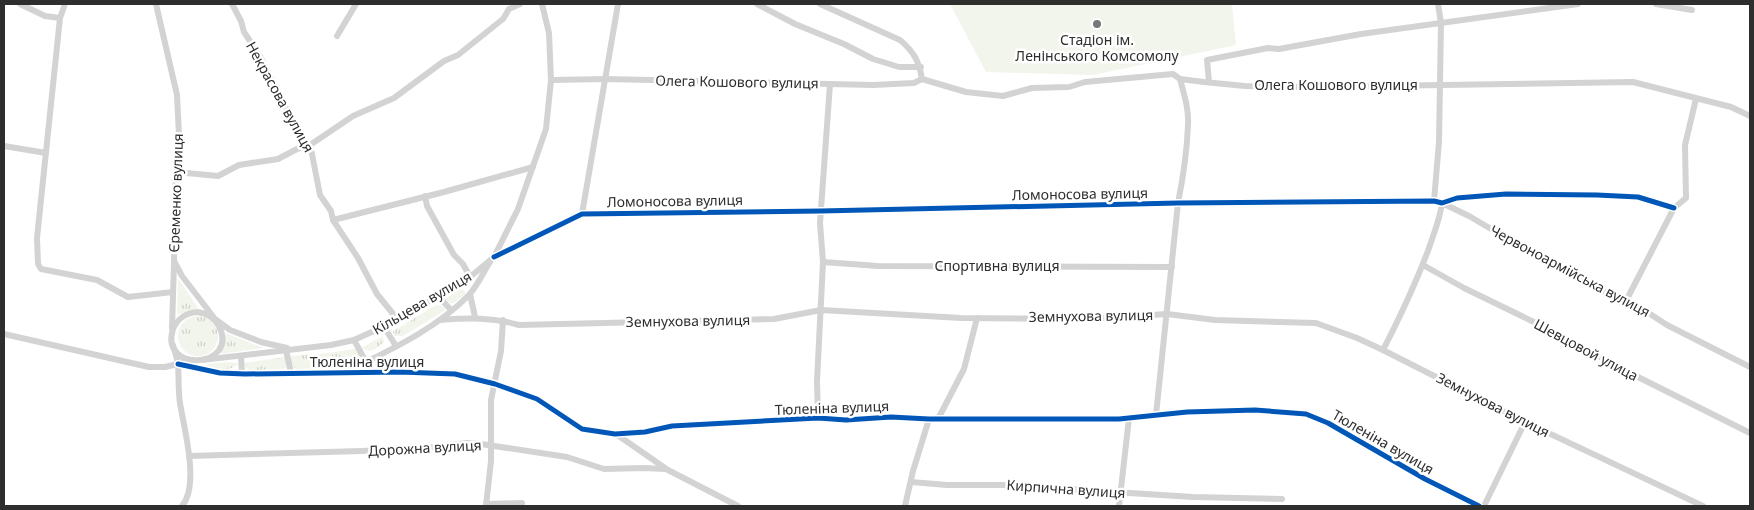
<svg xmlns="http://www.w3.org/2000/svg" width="1754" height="510" viewBox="0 0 1754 510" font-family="'Noto Sans',sans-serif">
  <defs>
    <pattern id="grass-tufts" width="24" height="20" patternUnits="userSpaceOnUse" patternTransform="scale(1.25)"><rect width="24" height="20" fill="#f2f5eb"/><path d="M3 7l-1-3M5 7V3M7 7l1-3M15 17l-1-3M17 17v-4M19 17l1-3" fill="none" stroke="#d0d2ca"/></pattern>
  </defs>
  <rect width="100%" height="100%" fill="#fff"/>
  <g fill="url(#grass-tufts)">
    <path d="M 178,278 L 198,308 L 177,315 Z"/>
    <path d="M 461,289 L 465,291 L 465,294 L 454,303 L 450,303 L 445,299 Z"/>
    <path d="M 436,305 L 442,306 L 445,309 L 444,311 L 403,336 L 394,336 L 393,331 Z"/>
    <circle cx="198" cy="336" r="20"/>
    <path d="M 226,333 L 263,348 L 221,354 Z"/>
    <path d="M 383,337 L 384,342 L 374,350 L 369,351 L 362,348 L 377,339 Z"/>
    <path d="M 354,349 L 357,349 L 361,360 C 350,371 313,368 297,369 C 291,367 290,363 289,358 L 291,356 L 328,353 Z"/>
    <path d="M 285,357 L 287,367 L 283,369 L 250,370 L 246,368 L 243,363 Z"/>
    <path d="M 227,362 L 239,363 C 232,372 216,369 207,366 L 208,364 Z"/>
  </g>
  <path fill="#f2f5eb" d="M 950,4 L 1232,4 L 1236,45 L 1093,75 L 986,72 Z"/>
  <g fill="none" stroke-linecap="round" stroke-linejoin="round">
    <g stroke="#d3d3d3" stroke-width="6">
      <path d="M 20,4 L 45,16 L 60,18 L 65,4"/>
      <path d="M 156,4 L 177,95 L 179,136 L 176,172 L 174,261 L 182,276 L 215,319 L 230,330 L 261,342 L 287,348"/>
      <path d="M 232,4 L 241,21 L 244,32 L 261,58 L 301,138 L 311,149 L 320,195 L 331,211 L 333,220 L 358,258 L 377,294 L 398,320"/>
      <path d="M 757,4 L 795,24 L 844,44 L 873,59 L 899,67 L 921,67"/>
      <path d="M 1656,4 L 1692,10"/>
      <path d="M 60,18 L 37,238 L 38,264 L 41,269 L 97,280 L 128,297 L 173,292"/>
      <path d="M 337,36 L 356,4"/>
      <path d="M 922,79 L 966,92 L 1003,96 L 1032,88 L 1069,87 L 1085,82 L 1173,74 L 1180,79 L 1204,82 L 1245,86 L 1310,87 L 1633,82 L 1731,107 L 1750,116"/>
      <path d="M 551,80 L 606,79 L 873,85 L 914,83 L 922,79 C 919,61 914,52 900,40 L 820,4"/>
      <path d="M 1209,82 L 1207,60 L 1268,48 L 1279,49 L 1361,34 L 1578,4"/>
      <path d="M 4,146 L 46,153"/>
      <path d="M 176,172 L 218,176 L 239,165 L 278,159 L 297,149 L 310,145 L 353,116 L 394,98 L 444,61 L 458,55 L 503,19 L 509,9 L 520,4"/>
      <path d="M 425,196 L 427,206 L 454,255 L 463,264 L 470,277"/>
      <path d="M 1434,201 L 1439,142 L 1441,23 L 1438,4"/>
      <path d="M 582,214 L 618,4"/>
      <path d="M 333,220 L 444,192 L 533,167"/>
      <path d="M 494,257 L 582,214 L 821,211 L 1178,203 L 1434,201 L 1442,203 L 1457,198 L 1506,194 L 1597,195 L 1638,197 L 1674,208"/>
      <path d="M 823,262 L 878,266 L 1172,267"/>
      <path d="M 1423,265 L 1464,288 L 1542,326 L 1640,378 L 1750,433"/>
      <path d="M 470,294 L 475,317"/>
      <path d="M 438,296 L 451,310"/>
      <path d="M 1627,299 L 1674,208 L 1686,198 L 1685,145 L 1696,99"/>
      <path d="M 197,312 C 206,313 214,317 219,326 C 240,368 159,374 173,329 C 177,319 186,313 197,312 Z"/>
      <path d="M 440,320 C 468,318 492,317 519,325 L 774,319 L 821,310 L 961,318 L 1090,319 L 1167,314 L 1215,320 L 1316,323 L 1357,338 L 1383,350 L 1525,422 L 1703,506"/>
      <path d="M 384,327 L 396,346"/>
      <path d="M 172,328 L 174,263"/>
      <path d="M 4,334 L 149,367 L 165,367 L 190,361"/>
      <path d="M 354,340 L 366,362"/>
      <path d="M 173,345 C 175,352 177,358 178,364 C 179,377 178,390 180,403 C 184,429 200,485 182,506"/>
      <path d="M 286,350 L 291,373"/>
      <path d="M 1383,350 C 1400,317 1416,283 1429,248 C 1434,233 1440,219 1442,203 L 1469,216 L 1556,267 L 1613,296 L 1627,299 L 1667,325 L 1750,367"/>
      <path d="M 241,356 L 242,374"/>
      <path d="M 202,360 L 331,345 L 354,340 L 398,320 L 470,277 L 494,257 L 518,209 L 546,129 L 551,80 L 549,33 L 542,4"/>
      <path d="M 178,364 L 220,373 L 245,374 L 400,372 L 455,374 L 495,384 L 537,399 L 582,429 L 615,434 L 645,432 L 672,426 L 818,418 L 846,420 L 891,417 L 929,419 L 1119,419 L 1187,412 L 1255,410 L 1306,414 L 1328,423 L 1425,479 L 1479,506"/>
      <path d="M 348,371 C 390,350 436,329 469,295 C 477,286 483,273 490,262"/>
      <path d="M 1156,415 L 1178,203 C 1183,178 1187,151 1188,125 C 1189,109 1184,94 1180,79"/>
      <path d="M 818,418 L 817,381 L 823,262 L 820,223 L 830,84"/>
      <path d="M 938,419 L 964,369 L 977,318"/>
      <path d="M 616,434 L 665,468"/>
      <path d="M 189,456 L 362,451 L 425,448 L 467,443 L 481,444 L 567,457 L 604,469 L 644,468 L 666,469 L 738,506"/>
      <path d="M 911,482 L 947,485 L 1002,485 L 1193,497 L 1282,499"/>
      <path d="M 486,504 L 522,503"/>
      <path d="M 486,506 L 491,461 L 491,400 L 501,351 L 503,320"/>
      <path d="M 905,506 L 913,471 L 929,419"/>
      <path d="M 1119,506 L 1129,418"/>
      <path d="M 1484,506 L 1525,422"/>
    </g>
    <defs>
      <g id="cycleway">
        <path d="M 494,257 L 582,214 L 821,211 L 1178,203 L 1434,201 L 1442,203 L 1457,198 L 1506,194 L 1597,195 L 1638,197 L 1674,208"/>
        <path d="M 178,364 L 220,373 L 245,374 L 400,372 L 455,374 L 495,384 L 537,399 L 582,429 L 615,434 L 645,432 L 672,426 L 818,418 L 846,420 L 891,417 L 929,419 L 1119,419 L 1187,412 L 1255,410 L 1306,414 L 1328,423 L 1425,479 L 1479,506"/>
      </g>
    </defs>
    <use href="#cycleway" stroke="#fff" stroke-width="8"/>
    <use href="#cycleway" stroke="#0057b8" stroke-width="5"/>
  </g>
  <circle fill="#777" stroke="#fff" stroke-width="2" cx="1097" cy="24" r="5"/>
  <g text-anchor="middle" stroke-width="5" stroke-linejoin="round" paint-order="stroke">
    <g font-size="14" fill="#2e2e2e" stroke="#fff">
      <text x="1097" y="45">Стадіон ім.<tspan x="1097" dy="16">Ленінського Комсомолу</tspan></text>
    </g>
    <g font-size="14" fill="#2e2e2e" stroke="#fff">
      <text transform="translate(737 82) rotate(1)" y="5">Олега Кошового вулиця</text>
      <text x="1336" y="90">Олега Кошового вулиця</text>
      <text transform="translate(280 97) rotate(61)" y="5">Некрасова вулиця</text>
      <text transform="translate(176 193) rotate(-88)" y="5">Єременко вулиця</text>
      <text transform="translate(1080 194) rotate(-1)" y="5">Ломоносова вулиця</text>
      <text transform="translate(675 201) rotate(-1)" y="5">Ломоносова вулиця</text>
      <text x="997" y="271">Спортивна вулиця</text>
      <text transform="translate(1570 271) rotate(28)" y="5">Червоноармійська вулиця</text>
      <text transform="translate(422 303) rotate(-30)" y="5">Кільцева вулиця</text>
      <text transform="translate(1091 316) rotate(-1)" y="5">Земнухова вулиця</text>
      <text transform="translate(688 321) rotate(-1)" y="5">Земнухова вулиця</text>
      <text transform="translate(1586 350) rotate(28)" y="5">Шевцовой улица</text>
      <text x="367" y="367">Тюленіна вулиця</text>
      <text transform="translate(1493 405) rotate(27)" y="5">Земнухова вулиця</text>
      <text transform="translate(832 408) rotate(-2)" y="5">Тюленіна вулиця</text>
      <text transform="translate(1383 442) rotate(30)" y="5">Тюленіна вулиця</text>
      <text transform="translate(425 448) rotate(-3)" y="5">Дорожна вулиця</text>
      <text transform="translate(1066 489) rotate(4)" y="5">Кирпична вулиця</text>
    </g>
  </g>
  <rect width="1754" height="510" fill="none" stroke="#2e2e2e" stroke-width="10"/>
</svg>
